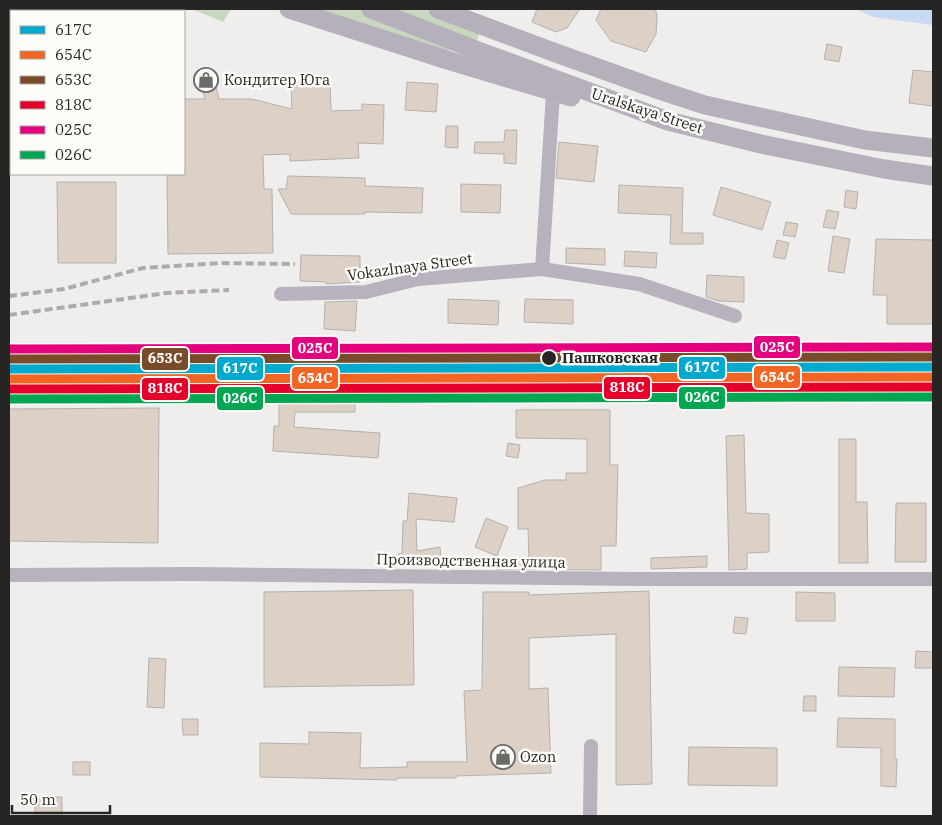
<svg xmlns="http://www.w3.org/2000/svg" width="942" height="825" viewBox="0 0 942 825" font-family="'IBM Plex Serif',serif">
  <rect width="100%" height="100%" fill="#efeeec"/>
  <g fill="#c8d8bf">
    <path d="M 192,9 L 231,9 L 223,22 Z"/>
    <path d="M 316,9 L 358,9 L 435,38 L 456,56 Z"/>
    <path d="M 393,9 L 423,9 L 480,31 L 477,41 Z"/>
  </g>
  <path fill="#c6daf5" d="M 856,9 L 933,9 L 933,25 L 873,17 Z"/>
  <g fill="#ddd0c4" stroke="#b2b2b0">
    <path d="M 537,9 L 580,9 L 567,28 L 556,32 L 532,22 Z"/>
    <path d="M 601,9 L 655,9 L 657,15 L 656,34 L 646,52 L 611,41 L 596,20 Z"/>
    <path d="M 827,44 L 842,47 L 839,62 L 824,59 Z"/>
    <path d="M 913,70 L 933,72 L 933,106 L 909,103 Z"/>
    <path d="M 213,74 L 219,99 L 252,99 L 292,109 L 291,83 L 330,80 L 331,111 L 362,110 L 362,104 L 384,105 L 383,144 L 358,143 L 359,158 L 290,161 L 290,154 L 263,155 L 264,189 L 272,189 L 273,253 L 168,254 L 167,174 L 184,174 L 184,99 L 205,99 L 199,78 Z"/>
    <path d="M 407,82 L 438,84 L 436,112 L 405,110 Z"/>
    <path d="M 446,126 L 458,126 L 458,148 L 445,147 Z"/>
    <path d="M 505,130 L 517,130 L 516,164 L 504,163 L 504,154 L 474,153 L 475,142 L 504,142 Z"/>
    <path d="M 559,142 L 598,146 L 594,182 L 556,178 Z"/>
    <path d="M 288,176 L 365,178 L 365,186 L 423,188 L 422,213 L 365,212 L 365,214 L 291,214 L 278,189 L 286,189 Z"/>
    <path d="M 57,182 L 116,182 L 116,263 L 58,263 Z"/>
    <path d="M 461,184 L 501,185 L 500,213 L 461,212 Z"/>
    <path d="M 619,185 L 683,188 L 682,233 L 703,233 L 703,244 L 670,244 L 671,215 L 618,213 Z"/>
    <path d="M 721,187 L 771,202 L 762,230 L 713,215 Z"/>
    <path d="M 846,190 L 858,192 L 856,209 L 844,207 Z"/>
    <path d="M 827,210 L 839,212 L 835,229 L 823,227 Z"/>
    <path d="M 786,222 L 798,224 L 795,237 L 783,235 Z"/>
    <path d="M 833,236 L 850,239 L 844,273 L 828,271 Z"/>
    <path d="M 876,239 L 933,240 L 933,324 L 887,324 L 887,295 L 873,295 Z"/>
    <path d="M 777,240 L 789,243 L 785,259 L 773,257 Z"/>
    <path d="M 566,248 L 605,249 L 605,265 L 566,263 Z"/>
    <path d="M 625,251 L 657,253 L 656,268 L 624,266 Z"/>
    <path d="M 301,255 L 360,256 L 360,282 L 326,284 L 326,282 L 300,281 Z"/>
    <path d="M 707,275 L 744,277 L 744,302 L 719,301 L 706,297 Z"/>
    <path d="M 448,299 L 499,301 L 498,325 L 448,323 Z"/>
    <path d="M 525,299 L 573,300 L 573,324 L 524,322 Z"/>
    <path d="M 357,301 L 355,331 L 324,329 L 325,302 Z"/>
    <path d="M 355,400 L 355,412 L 295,412 L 294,427 L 380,433 L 378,458 L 273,451 L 274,426 L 279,426 L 279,401 Z"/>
    <path d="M 159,408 L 158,543 L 9,541 L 9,409 Z"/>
    <path d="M 516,410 L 610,410 L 610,465 L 618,465 L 616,546 L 601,546 L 601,570 L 496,569 L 496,559 L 529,559 L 528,529 L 518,529 L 518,488 L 545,480 L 566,480 L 566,473 L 587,473 L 587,439 L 516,438 Z"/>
    <path d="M 744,435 L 746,513 L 769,514 L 769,552 L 747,553 L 747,569 L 729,570 L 726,436 Z"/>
    <path d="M 839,439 L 856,439 L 856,502 L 867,502 L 868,563 L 839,563 Z"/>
    <path d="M 508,443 L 520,445 L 518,458 L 506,456 Z"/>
    <path d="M 409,493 L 457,498 L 454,522 L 416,519 L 417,551 L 440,547 L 441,557 L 400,563 L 398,554 L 402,553 L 403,521 L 407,521 Z"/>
    <path d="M 896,503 L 926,503 L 926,562 L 895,562 Z"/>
    <path d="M 486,518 L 508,527 L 497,556 L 475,547 Z"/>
    <path d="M 707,556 L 707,567 L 651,569 L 651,558 Z"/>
    <path d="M 413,590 L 414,685 L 264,687 L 264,592 Z"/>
    <path d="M 649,591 L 652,784 L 616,785 L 616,634 L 529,638 L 529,689 L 548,688 L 551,773 L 456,776 L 456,778 L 397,778 L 397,780 L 260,777 L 260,743 L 309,744 L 309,732 L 361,733 L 360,768 L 407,767 L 407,762 L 467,762 L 464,691 L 482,690 L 483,592 L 529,592 L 529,595 Z"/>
    <path d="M 796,592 L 835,593 L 835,621 L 796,621 Z"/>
    <path d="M 735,617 L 748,618 L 746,634 L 733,633 Z"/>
    <path d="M 916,651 L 933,652 L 933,668 L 915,668 Z"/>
    <path d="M 149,658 L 166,659 L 164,708 L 147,707 Z"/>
    <path d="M 839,667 L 895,668 L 894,697 L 838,696 Z"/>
    <path d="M 804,696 L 816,696 L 816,711 L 803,711 Z"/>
    <path d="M 838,718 L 895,719 L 895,759 L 897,759 L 896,787 L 881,786 L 881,748 L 837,747 Z"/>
    <path d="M 182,719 L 198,719 L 198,735 L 183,735 Z"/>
    <path d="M 689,747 L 777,748 L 777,786 L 688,785 Z"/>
    <rect x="73" y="762" width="17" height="13"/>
    <path d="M 51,797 L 62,797 L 62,816 L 35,816 L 35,799 L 51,798 Z"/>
  </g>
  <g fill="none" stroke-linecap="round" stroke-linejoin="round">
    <g stroke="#b7b2bd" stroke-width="14">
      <path d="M 542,269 L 639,284 L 735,316"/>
      <path d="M 281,294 L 366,292 L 418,279 L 542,269 L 553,93"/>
      <path d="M 9,575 L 192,574 L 637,579 L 933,579"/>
      <path d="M 590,816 L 591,746"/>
    </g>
    <g stroke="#b5b0bc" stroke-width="19">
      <path d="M 289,9 L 447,60 L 571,97"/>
      <path d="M 371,9 L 481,52 L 668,121 L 761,144 L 884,169 L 933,176"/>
      <path d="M 438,9 L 556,53 L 662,91 L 705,105 L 865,140 L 933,148"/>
    </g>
    <g stroke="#aeaab0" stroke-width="4" stroke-dasharray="8 4" stroke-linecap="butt">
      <path d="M 9,296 L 64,289 L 143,268 L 220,263 L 295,264"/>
      <path d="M 9,315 L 166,293 L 229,290"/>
    </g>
    <defs>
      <path id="rail-1" d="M 9,369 L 933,367"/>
      <path id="rail-2" d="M 9,379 L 933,377"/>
      <path id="rail-3" d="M 9,359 L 933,357"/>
      <path id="rail-4" d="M 9,389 L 933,387"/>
      <path id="rail-5" d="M 9,349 L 933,347"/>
      <path id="rail-6" d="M 9,399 L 933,397"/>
    </defs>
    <use href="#rail-1" stroke="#fefcf8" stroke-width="12"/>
    <use href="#rail-2" stroke="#fefcf8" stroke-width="12"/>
    <use href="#rail-3" stroke="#fefcf8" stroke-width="12"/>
    <use href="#rail-4" stroke="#fefcf8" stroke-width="12"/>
    <use href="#rail-5" stroke="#fefcf8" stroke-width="12"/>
    <use href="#rail-6" stroke="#fefcf8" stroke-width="12"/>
    <use href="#rail-1" stroke="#00a9ce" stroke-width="9"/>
    <use href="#rail-2" stroke="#f26522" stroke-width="9"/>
    <use href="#rail-3" stroke="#7a4b2a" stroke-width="9"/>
    <use href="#rail-4" stroke="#e4002b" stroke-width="9"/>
    <use href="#rail-5" stroke="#e5007d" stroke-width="9"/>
    <use href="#rail-6" stroke="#00a651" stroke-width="9"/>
  </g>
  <defs>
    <symbol id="shop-ring" viewBox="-11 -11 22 22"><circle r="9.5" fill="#fefcf8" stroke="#6c6b6a" stroke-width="1.5"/><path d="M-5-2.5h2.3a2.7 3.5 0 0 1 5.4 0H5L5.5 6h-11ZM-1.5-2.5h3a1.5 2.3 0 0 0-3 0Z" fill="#6c6b6a"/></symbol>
  </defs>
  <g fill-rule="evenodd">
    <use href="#shop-ring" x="192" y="66" width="28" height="28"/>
    <use href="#shop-ring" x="489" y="743" width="28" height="28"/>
  </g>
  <circle fill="#262524" stroke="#fefcf8" stroke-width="2" cx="549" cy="358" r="8"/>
  <g text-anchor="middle" stroke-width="5" stroke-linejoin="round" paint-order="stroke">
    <g font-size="15" fill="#262524" stroke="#fefcf8" text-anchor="start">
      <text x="224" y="85">Кондитер Юга</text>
      <text x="520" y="762">Ozon</text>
    </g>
    <g font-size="15" fill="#262524" stroke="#fefcf8">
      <text transform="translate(647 111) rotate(18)" y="5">Uralskaya Street</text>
      <text transform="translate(410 267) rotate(-8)" y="5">Vokazlnaya Street</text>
      <text transform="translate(471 561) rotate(1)" y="5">Производственная улица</text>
    </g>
    <g font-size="15" font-weight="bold" fill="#262524" stroke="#fefcf8" text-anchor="start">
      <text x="562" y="363">Пашковская</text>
    </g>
  </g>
  <g stroke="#fefcf8" stroke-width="2">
    <rect x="753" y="335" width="48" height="24" rx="5" fill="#e5007d"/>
    <rect x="291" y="336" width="48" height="24" rx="5" fill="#e5007d"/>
    <rect x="141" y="347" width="48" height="24" rx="5" fill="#7a4b2a"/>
    <rect x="678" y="356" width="48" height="24" rx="5" fill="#00a9ce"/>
    <rect x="216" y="356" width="48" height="25" rx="5" fill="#00a9ce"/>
    <rect x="753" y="365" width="48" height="24" rx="5" fill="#f26522"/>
    <rect x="291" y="366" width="48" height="24" rx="5" fill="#f26522"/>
    <rect x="603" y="376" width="48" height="24" rx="5" fill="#e4002b"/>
    <rect x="141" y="377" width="48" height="24" rx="5" fill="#e4002b"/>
    <rect x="678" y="386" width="48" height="24" rx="5" fill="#00a651"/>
    <rect x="216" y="386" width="48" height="25" rx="5" fill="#00a651"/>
  </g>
  <g font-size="14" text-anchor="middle" font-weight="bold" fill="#fff">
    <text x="777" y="352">025С</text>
    <text x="315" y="353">025С</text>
    <text x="165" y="363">653С</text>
    <text x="702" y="372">617C</text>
    <text x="240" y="373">617C</text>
    <text x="777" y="382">654С</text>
    <text x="315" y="383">654С</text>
    <text x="627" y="392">818С</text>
    <text x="165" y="393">818С</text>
    <text x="702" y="402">026С</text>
    <text x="240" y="403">026С</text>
  </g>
  <rect width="942" height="825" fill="none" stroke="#262524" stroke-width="20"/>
  <rect x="10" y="10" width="175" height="165" fill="#fefcf8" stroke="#a8a6a3"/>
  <rect x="20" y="26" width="25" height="8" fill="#00a9ce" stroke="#a8a6a3"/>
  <text x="55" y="35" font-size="15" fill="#262524">617C</text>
  <rect x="20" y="51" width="25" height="8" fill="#f26522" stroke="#a8a6a3"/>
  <text x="55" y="60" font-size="15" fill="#262524">654С</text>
  <rect x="20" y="76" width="25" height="8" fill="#7a4b2a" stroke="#a8a6a3"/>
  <text x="55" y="85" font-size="15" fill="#262524">653С</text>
  <rect x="20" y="101" width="25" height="8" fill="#e4002b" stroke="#a8a6a3"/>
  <text x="55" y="110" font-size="15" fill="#262524">818С</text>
  <rect x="20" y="126" width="25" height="8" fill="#e5007d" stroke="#a8a6a3"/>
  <text x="55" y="135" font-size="15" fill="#262524">025С</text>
  <rect x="20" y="151" width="25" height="8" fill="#00a651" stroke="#a8a6a3"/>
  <text x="55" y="160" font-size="15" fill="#262524">026С</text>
  <path d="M12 805v8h98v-8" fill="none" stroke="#262524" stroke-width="2.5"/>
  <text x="20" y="805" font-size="15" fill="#262524" stroke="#fefcf8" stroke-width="4" paint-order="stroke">50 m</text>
</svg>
